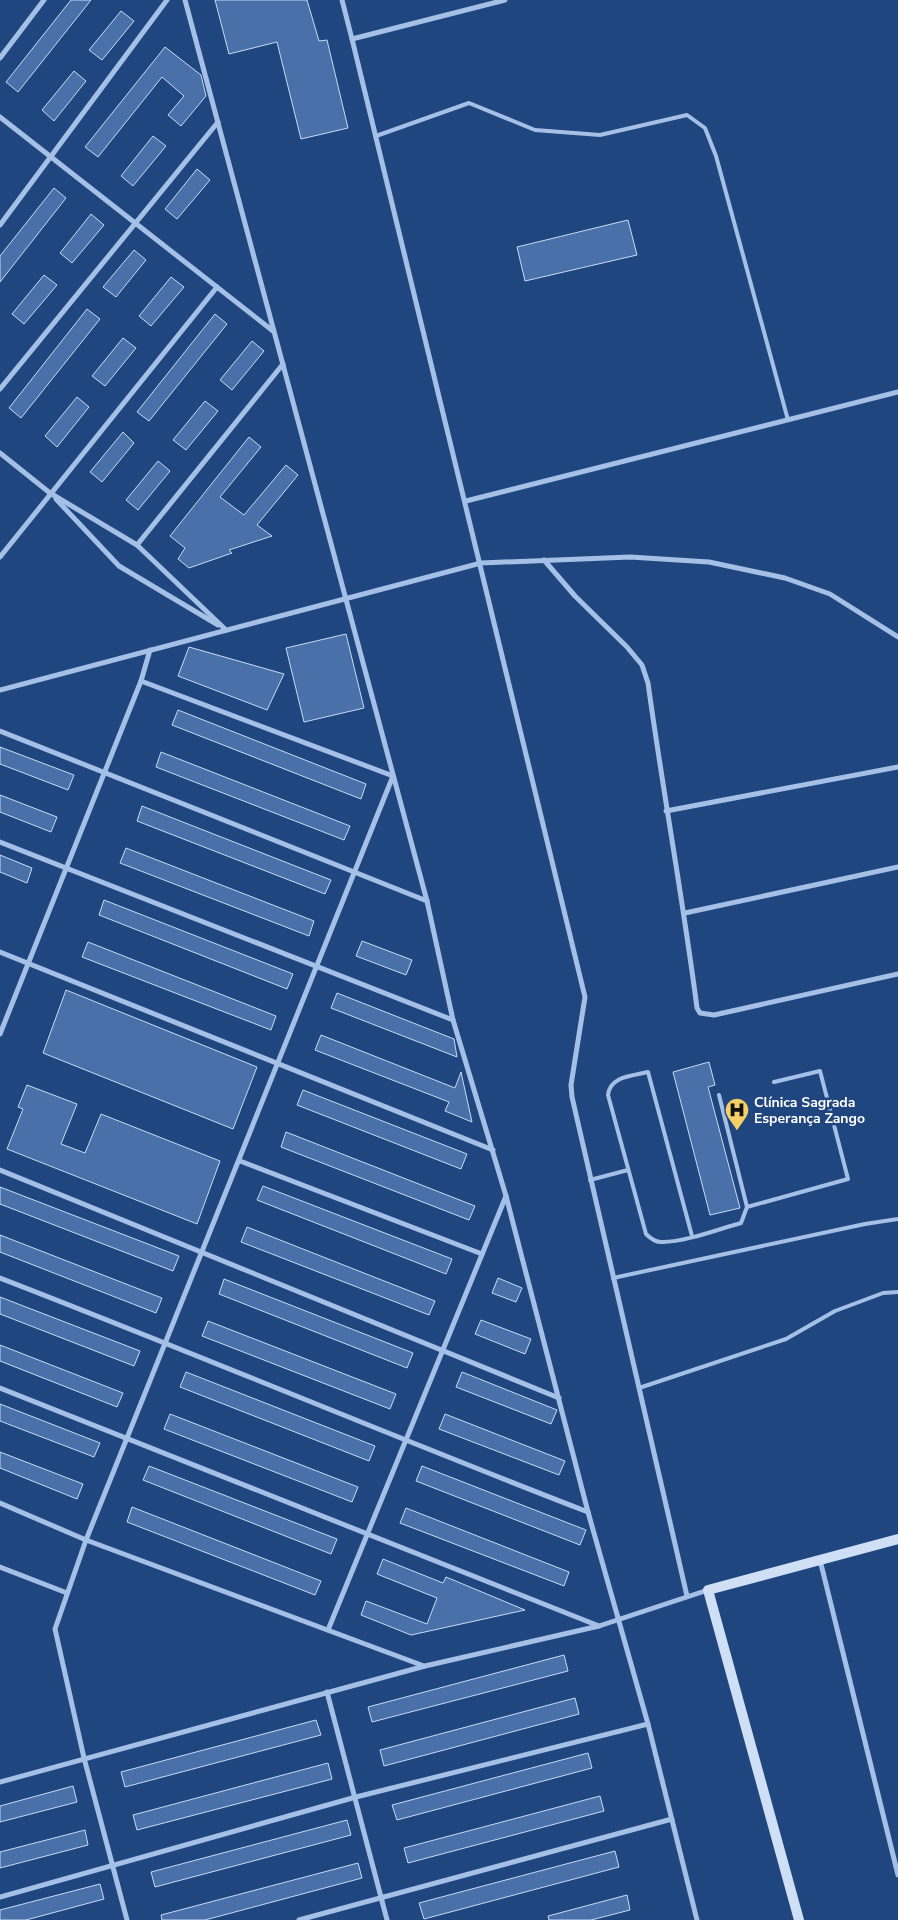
<svg xmlns="http://www.w3.org/2000/svg" width="898" height="1920" viewBox="0 0 898 1920" font-family="'Nunito Sans',sans-serif">
  <rect width="100%" height="100%" fill="#20467f"/>
  <g fill="#4970a8" stroke="#c8dbf6">
    <path d="M 71,0 L 91,0 L 18,92 L 6,82 Z"/>
    <path d="M 215,0 L 307,0 L 319,41 L 327,40 L 348,128 L 301,139 L 277,42 L 229,54 Z"/>
    <path d="M 121,11 L 134,21 L 102,60 L 89,50 Z"/>
    <path d="M 165,47 L 201,75 L 206,96 L 181,126 L 168,115 L 184,96 L 162,77 L 98,157 L 85,147 Z"/>
    <path d="M 74,71 L 86,81 L 54,121 L 42,110 Z"/>
    <path d="M 153,136 L 166,146 L 133,186 L 121,176 Z"/>
    <path d="M 197,169 L 210,180 L 177,219 L 165,209 Z"/>
    <path d="M 54,188 L 66,198 L 0,282 L 0,256 Z"/>
    <path d="M 91,214 L 104,225 L 72,263 L 60,253 Z"/>
    <path d="M 628,220 L 637,255 L 525,281 L 517,247 Z"/>
    <path d="M 134,250 L 146,260 L 116,297 L 103,287 Z"/>
    <path d="M 44,275 L 57,285 L 24,324 L 12,314 Z"/>
    <path d="M 171,277 L 184,287 L 151,326 L 139,316 Z"/>
    <path d="M 87,309 L 100,319 L 21,418 L 9,408 Z"/>
    <path d="M 215,314 L 227,324 L 149,421 L 137,412 Z"/>
    <path d="M 123,338 L 136,348 L 105,386 L 92,376 Z"/>
    <path d="M 252,341 L 264,351 L 232,390 L 220,380 Z"/>
    <path d="M 77,397 L 89,407 L 57,447 L 45,436 Z"/>
    <path d="M 205,401 L 218,411 L 186,450 L 173,440 Z"/>
    <path d="M 123,432 L 134,443 L 102,482 L 90,472 Z"/>
    <path d="M 249,437 L 261,447 L 220,497 L 244,515 L 286,465 L 298,475 L 257,525 L 272,536 L 229,550 L 232,553 L 189,568 L 178,559 L 185,548 L 170,536 Z"/>
    <path d="M 158,461 L 170,471 L 138,510 L 126,500 Z"/>
    <path d="M 346,634 L 364,708 L 304,722 L 286,648 Z"/>
    <path d="M 189,647 L 284,674 L 267,710 L 178,676 Z"/>
    <path d="M 178,710 L 366,784 L 361,799 L 172,725 Z"/>
    <path d="M 0,747 L 74,775 L 68,790 L 0,764 Z"/>
    <path d="M 161,752 L 350,826 L 344,840 L 156,767 Z"/>
    <path d="M 0,795 L 57,817 L 51,832 L 0,812 Z"/>
    <path d="M 142,806 L 331,880 L 325,894 L 137,821 Z"/>
    <path d="M 126,848 L 314,921 L 309,936 L 120,863 Z"/>
    <path d="M 0,855 L 32,868 L 27,883 L 0,872 Z"/>
    <path d="M 104,900 L 293,974 L 287,989 L 99,915 Z"/>
    <path d="M 362,941 L 412,960 L 406,975 L 356,956 Z"/>
    <path d="M 88,942 L 276,1016 L 271,1030 L 82,957 Z"/>
    <path d="M 66,990 L 257,1067 L 233,1129 L 43,1053 Z"/>
    <path d="M 337,993 L 454,1039 L 457,1057 L 331,1008 Z"/>
    <path d="M 321,1035 L 455,1088 L 461,1072 L 472,1122 L 445,1111 L 449,1102 L 315,1050 Z"/>
    <path d="M 709,1062 L 715,1085 L 708,1087 L 740,1208 L 710,1215 L 673,1072 Z"/>
    <path d="M 27,1085 L 77,1104 L 61,1144 L 85,1153 L 101,1114 L 220,1161 L 197,1224 L 7,1149 L 23,1109 L 18,1107 Z"/>
    <path d="M 303,1090 L 467,1154 L 461,1169 L 297,1105 Z"/>
    <path d="M 286,1132 L 475,1206 L 469,1220 L 281,1147 Z"/>
    <path d="M 263,1186 L 452,1259 L 446,1274 L 257,1200 Z"/>
    <path d="M 0,1187 L 179,1256 L 173,1271 L 0,1204 Z"/>
    <path d="M 247,1227 L 435,1301 L 429,1315 L 241,1242 Z"/>
    <path d="M 0,1235 L 162,1298 L 156,1313 L 0,1252 Z"/>
    <path d="M 498,1278 L 522,1288 L 516,1302 L 492,1293 Z"/>
    <path d="M 224,1279 L 413,1353 L 407,1368 L 219,1294 Z"/>
    <path d="M 0,1297 L 140,1351 L 134,1366 L 0,1314 Z"/>
    <path d="M 481,1320 L 531,1339 L 525,1354 L 475,1334 Z"/>
    <path d="M 208,1321 L 396,1394 L 390,1409 L 202,1336 Z"/>
    <path d="M 0,1345 L 123,1393 L 117,1407 L 0,1361 Z"/>
    <path d="M 186,1372 L 375,1446 L 369,1461 L 180,1387 Z"/>
    <path d="M 462,1372 L 557,1410 L 551,1424 L 456,1387 Z"/>
    <path d="M 0,1404 L 100,1443 L 94,1457 L 0,1421 Z"/>
    <path d="M 170,1414 L 358,1487 L 352,1502 L 164,1429 Z"/>
    <path d="M 445,1414 L 565,1461 L 559,1475 L 439,1429 Z"/>
    <path d="M 0,1452 L 83,1484 L 77,1499 L 0,1468 Z"/>
    <path d="M 149,1466 L 337,1539 L 331,1554 L 143,1480 Z"/>
    <path d="M 422,1466 L 586,1530 L 580,1545 L 416,1481 Z"/>
    <path d="M 132,1507 L 321,1581 L 315,1595 L 127,1522 Z"/>
    <path d="M 406,1508 L 569,1572 L 564,1586 L 400,1523 Z"/>
    <path d="M 383,1559 L 443,1583 L 446,1577 L 525,1610 L 411,1635 L 361,1615 L 366,1601 L 427,1624 L 437,1598 L 377,1574 Z"/>
    <path d="M 564,1655 L 568,1671 L 372,1722 L 368,1707 Z"/>
    <path d="M 575,1698 L 579,1714 L 384,1766 L 380,1750 Z"/>
    <path d="M 316,1720 L 321,1735 L 125,1787 L 121,1772 Z"/>
    <path d="M 588,1753 L 592,1768 L 397,1820 L 392,1805 Z"/>
    <path d="M 328,1763 L 332,1779 L 137,1830 L 133,1815 Z"/>
    <path d="M 73,1786 L 77,1802 L 0,1822 L 0,1806 Z"/>
    <path d="M 600,1796 L 604,1811 L 408,1863 L 404,1848 Z"/>
    <path d="M 347,1820 L 351,1835 L 155,1887 L 151,1872 Z"/>
    <path d="M 85,1830 L 88,1845 L 0,1868 L 0,1852 Z"/>
    <path d="M 615,1851 L 619,1867 L 424,1919 L 419,1903 Z"/>
    <path d="M 358,1863 L 362,1878 L 205,1920 L 162,1920 L 161,1915 Z"/>
    <path d="M 100,1884 L 104,1899 L 26,1920 L 0,1920 L 0,1910 Z"/>
    <path d="M 627,1895 L 630,1910 L 591,1920 L 549,1920 L 548,1916 Z"/>
  </g>
  <g fill="none" stroke-linecap="round" stroke-linejoin="round">
    <g stroke="#a5c0e7" stroke-width="4">
      <path d="M 376,136 L 469,103 L 535,130 L 600,135 L 687,115 L 705,128 L 716,156 L 788,420"/>
      <path d="M 719,1095 L 747,1207"/>
      <path d="M 590,1180 L 628,1170"/>
      <path d="M 692,1236 L 648,1072 C 632,1076 610,1076 608,1095 L 646,1234 C 651,1239 656,1243 663,1242 C 685,1242 719,1229 741,1223 L 747,1207 L 848,1179 L 820,1071 L 774,1082"/>
      <path d="M 613,1278 L 865,1224 L 898,1219"/>
      <path d="M 639,1388 L 786,1339 L 835,1311 L 883,1293 L 898,1292"/>
    </g>
    <g stroke="#a5c0e7" stroke-width="5">
      <path d="M 185,0 L 427,901 L 453,1020 L 506,1196 L 588,1512 L 648,1724 L 697,1920"/>
      <path d="M 342,0 L 352,39 L 505,0"/>
      <path d="M 352,39 L 585,997 L 571,1085 L 572,1097 L 687,1596"/>
      <path d="M 0,58 L 44,0"/>
      <path d="M 0,117 L 273,331"/>
      <path d="M 0,225 L 167,0"/>
      <path d="M 0,389 L 218,122"/>
      <path d="M 0,453 L 50,493 L 137,545 L 226,630"/>
      <path d="M 56,499 L 119,566 L 218,625"/>
      <path d="M 466,501 L 898,392"/>
      <path d="M 137,545 L 283,364"/>
      <path d="M 0,557 L 217,287"/>
      <path d="M 544,560 L 575,596 L 627,647 L 642,665 L 648,683 C 663,792 683,899 697,1008 L 700,1013 L 714,1015 L 898,974"/>
      <path d="M 0,690 L 481,563 L 630,557 L 709,562 L 785,578 L 830,594 L 898,637"/>
      <path d="M 0,731 L 427,901"/>
      <path d="M 666,811 L 898,767"/>
      <path d="M 0,842 L 453,1020"/>
      <path d="M 685,913 L 898,867"/>
      <path d="M 0,952 L 493,1150"/>
      <path d="M 0,1034 L 141,681 L 150,650"/>
      <path d="M 240,1161 L 482,1254"/>
      <path d="M 0,1170 L 559,1398"/>
      <path d="M 0,1278 C 197,1354 391,1436 588,1512"/>
      <path d="M 0,1388 L 599,1626"/>
      <path d="M 0,1503 L 86,1540 L 424,1666"/>
      <path d="M 820,1560 L 898,1875"/>
      <path d="M 0,1567 L 67,1593"/>
      <path d="M 328,1630 L 506,1196"/>
      <path d="M 327,1692 L 387,1920"/>
      <path d="M 0,1782 L 425,1666 L 599,1626 L 708,1590"/>
      <path d="M 0,1897 L 356,1797 L 648,1724"/>
      <path d="M 127,1920 L 84,1758 L 55,1629 L 86,1540 L 393,776 L 141,681"/>
      <path d="M 299,1920 L 672,1819"/>
    </g>
    <path stroke="#cfdff6" stroke-width="10" d="M 799,1920 L 708,1590 L 898,1539"/>
  </g>
  <defs>
    <symbol id="hospital-pin" viewBox="-11 -11 22 30"><path d="M0 17L-7.5 6A9.5 9.5 0 1 1 7.5 6Z" fill="#f5d165" stroke="#20467f"/><path d="M-5-5h3v3.5h4V-5h3V5h-3V1.5h-4V5h-3Z" fill="#111"/></symbol>
  </defs>
  <g fill-rule="evenodd">
    <use href="#hospital-pin" x="723" y="1096" width="28" height="38"/>
  </g>
  <g text-anchor="middle" stroke-width="5" stroke-linejoin="round" paint-order="stroke">
    <g font-size="14" font-weight="bold" fill="#fff" stroke="#20467f" text-anchor="start">
      <text x="754" y="1107">Clínica Sagrada<tspan x="754" dy="16">Esperança Zango</tspan></text>
    </g>
  </g>
</svg>
